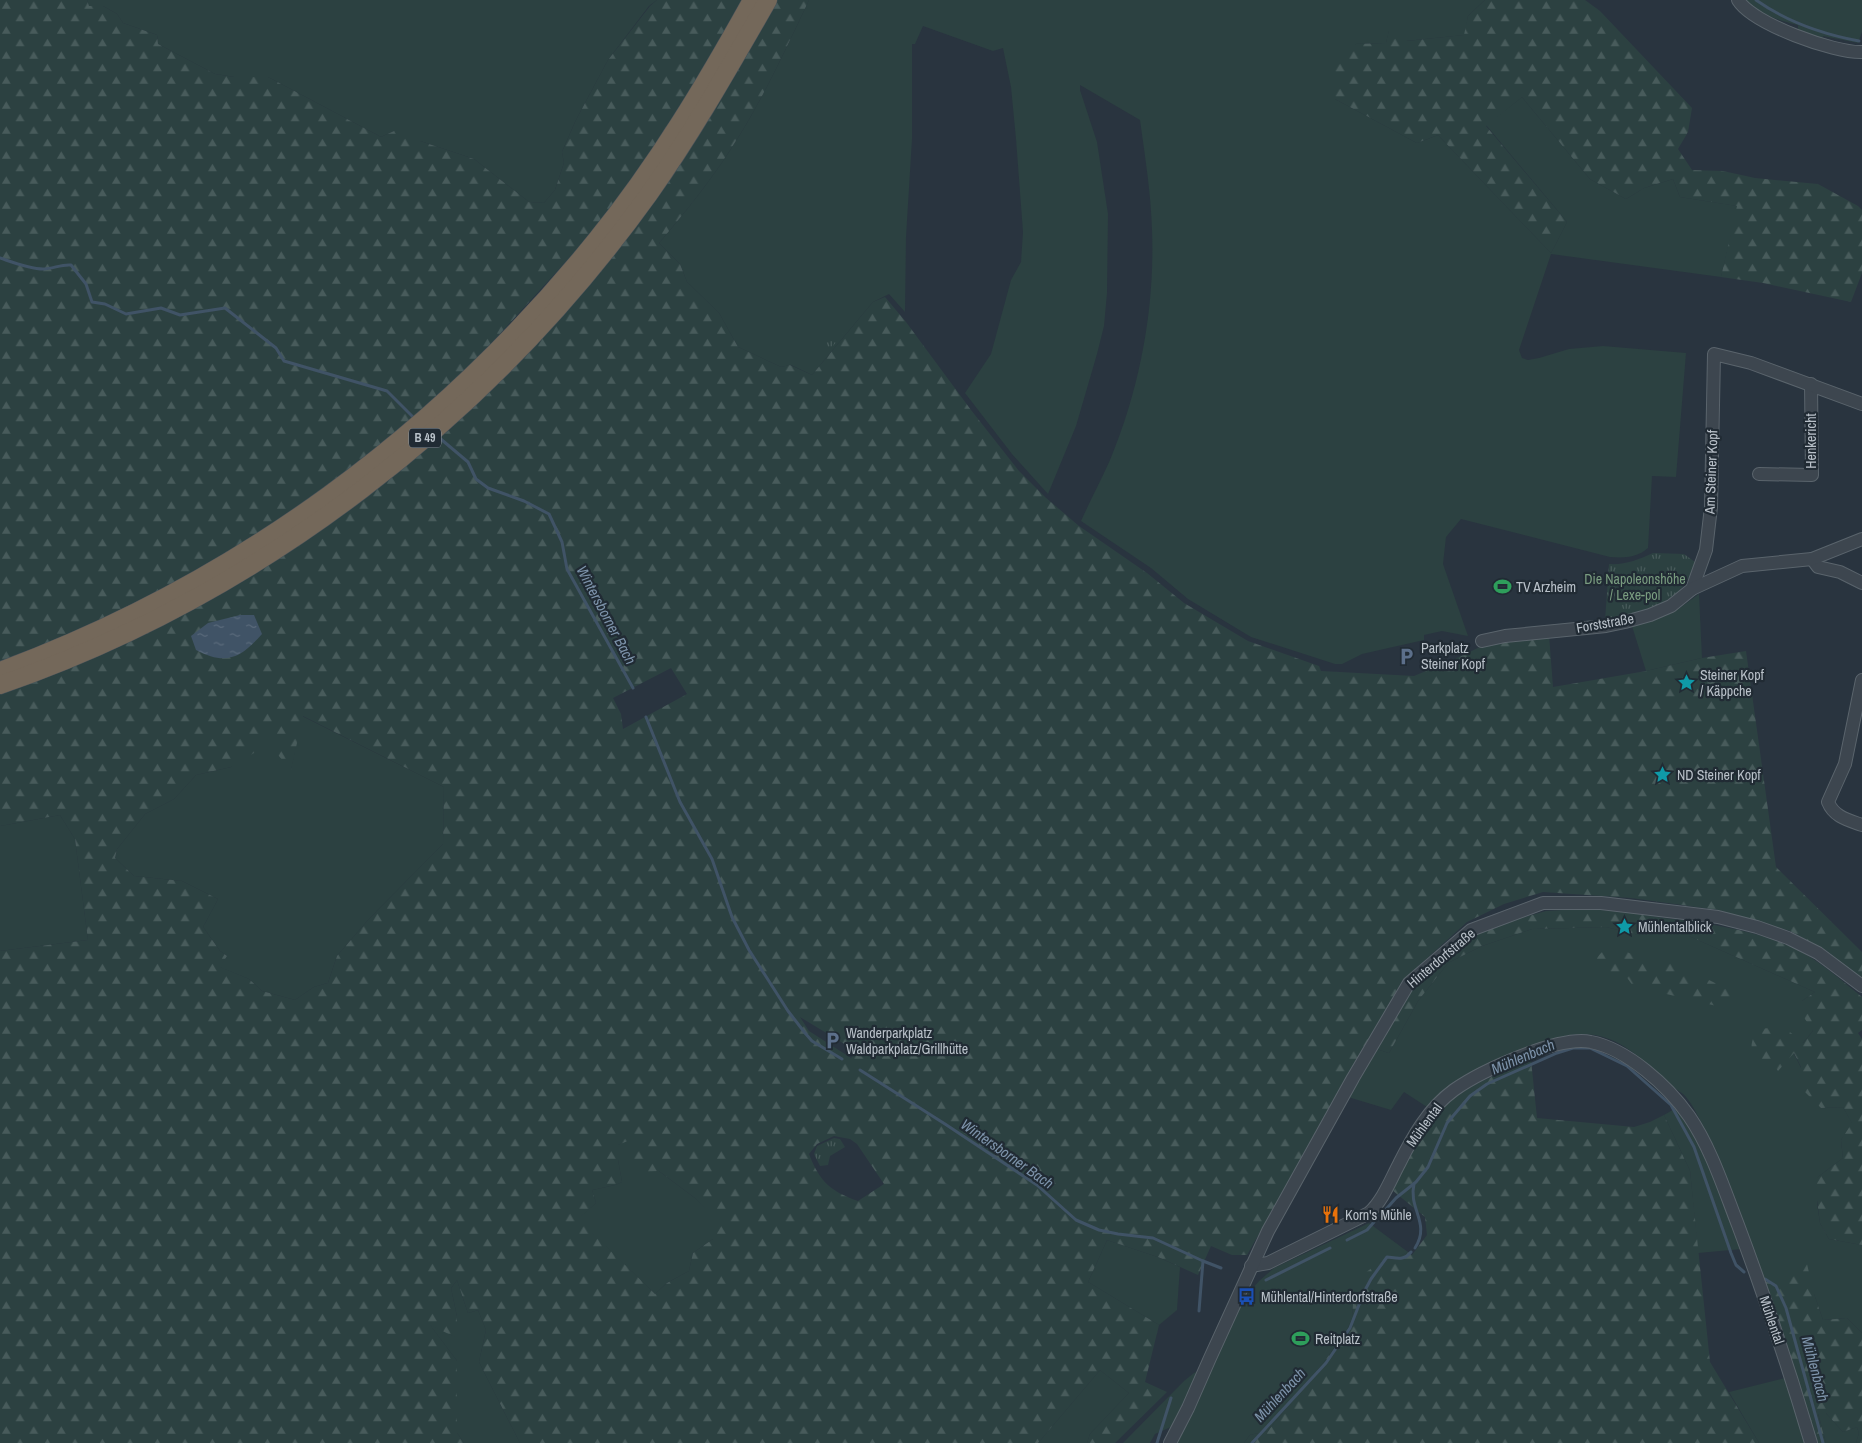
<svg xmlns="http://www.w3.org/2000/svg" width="1862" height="1443" viewBox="0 0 1862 1443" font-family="'Archivo Narrow',sans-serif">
  <defs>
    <pattern id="forest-firs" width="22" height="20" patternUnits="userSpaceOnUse" patternTransform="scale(1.25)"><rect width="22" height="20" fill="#2c4141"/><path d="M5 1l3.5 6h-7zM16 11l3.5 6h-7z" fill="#485b5b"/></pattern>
    <pattern id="park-tufts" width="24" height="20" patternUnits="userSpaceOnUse" patternTransform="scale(1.25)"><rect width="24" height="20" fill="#2c4141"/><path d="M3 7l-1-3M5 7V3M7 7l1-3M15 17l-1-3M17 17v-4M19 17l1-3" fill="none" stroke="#485b5b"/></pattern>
    <pattern id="water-ripples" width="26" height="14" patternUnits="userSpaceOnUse" patternTransform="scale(1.25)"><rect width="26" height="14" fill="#405366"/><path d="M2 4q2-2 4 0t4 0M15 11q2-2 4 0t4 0" fill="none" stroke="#5a6a7b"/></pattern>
  </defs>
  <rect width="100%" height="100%" fill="#29343f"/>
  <g fill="#2c4141">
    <path d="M 87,0 L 657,0 L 649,6 L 608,60 L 576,120 L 562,152 L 564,163 L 555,190 L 544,203 L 529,202 L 474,159 L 420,141 L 414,141 L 394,131 L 381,137 L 268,77 L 234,77 L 215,74 L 158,44 L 157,35 L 123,23 L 117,14 L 103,6 L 89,7 Z"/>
    <path d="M 809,0 L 1485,0 L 1468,16 L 1465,35 L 1406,41 L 1389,31 L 1386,43 L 1356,44 L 1335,99 L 1417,143 L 1438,135 L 1551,253 L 1567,222 L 1486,125 L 1522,97 L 1590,179 L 1626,199 L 1644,188 L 1673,179 L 1680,197 L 1738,206 L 1721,277 L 1551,254 L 1519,350 L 1522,358 L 1528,360 L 1539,358 L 1569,349 L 1603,346 L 1686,353 L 1676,477 L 1652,476 L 1648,548 C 1637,558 1623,558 1610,557 L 1461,519 L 1446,537 L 1443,564 L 1468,636 L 1442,631 L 1424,635 L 1424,640 L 1362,654 L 1342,664 L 1335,664 L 1251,637 L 1188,599 L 1151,568 L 1081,521 C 1090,501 1101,480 1110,460 C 1140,388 1155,308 1152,230 C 1151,193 1145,157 1140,120 L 1080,85 L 1080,90 L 1097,142 L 1108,214 L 1107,293 L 1104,326 L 1097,354 L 1076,426 L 1048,494 L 1012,454 L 965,393 L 991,354 L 1011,280 L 1021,262 L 1023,232 L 1016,139 L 1011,87 L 1003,48 L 993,51 L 923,26 L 915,44 L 912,44 L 912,139 L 906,237 L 905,312 L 889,294 L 873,302 L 812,375 L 791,365 L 781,367 L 738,347 L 719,313 L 687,282 L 680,264 L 659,243 C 688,209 716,174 739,136 C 766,93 787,46 809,0 Z"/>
    <path d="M 1744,0 L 1862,0 L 1862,32 L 1858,43 L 1823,36 L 1822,40 L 1798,33 L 1798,25 C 1775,19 1763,16 1744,0 Z"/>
    <path d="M 1699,594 L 1702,658 L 1646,671 L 1632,626 L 1677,610 Z"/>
    <path d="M 302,716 L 444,787 L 443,844 L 369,919 L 337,956 L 328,983 L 314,987 L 295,1000 L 262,991 L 249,979 L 219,967 L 227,956 L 220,951 L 203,927 L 218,899 L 182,881 L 134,876 L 115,858 L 117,849 L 145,814 L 174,799 L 196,775 L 231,767 L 262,721 L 285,742 L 291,769 Z"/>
    <path d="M 60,815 L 75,839 L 88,940 L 0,951 L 0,826 Z"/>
    <path d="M 1663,918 L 1689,921 L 1689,936 L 1815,992 L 1802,1001 L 1813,1031 L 1802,1044 L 1798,1040 L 1793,1052 L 1821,1108 L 1843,1107 L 1853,1124 L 1841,1140 L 1843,1158 L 1818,1177 L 1817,1203 L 1820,1223 L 1829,1239 L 1862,1245 L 1862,1333 L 1847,1318 L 1823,1320 L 1814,1294 L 1764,1283 C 1749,1245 1735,1208 1720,1170 C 1712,1148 1700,1114 1686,1097 C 1681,1091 1671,1087 1665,1081 C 1622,1039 1598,1022 1537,1044 L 1440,1094 L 1427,1107 L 1404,1092 L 1391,1110 L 1348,1097 L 1377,1049 L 1389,1053 L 1418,1001 L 1448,963 L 1482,946 L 1532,929 L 1606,927 L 1639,935 L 1658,933 Z"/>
    <path d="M 1676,1108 L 1697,1141 L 1724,1201 L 1742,1249 L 1698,1253 L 1690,1171 L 1664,1115 Z"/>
    <path d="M 630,1139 L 659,1171 L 695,1198 L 713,1216 L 713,1239 L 693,1253 L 689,1271 L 667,1283 L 655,1294 L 577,1219 L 596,1203 L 592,1190 L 615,1185 L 622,1182 L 618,1160 L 618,1145 Z"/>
    <path d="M 1369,1223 L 1408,1252 L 1398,1257 L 1380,1262 L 1353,1303 L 1352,1319 L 1347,1330 L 1324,1362 L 1268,1431 L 1250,1435 L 1244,1443 L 1176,1443 L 1241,1302 L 1259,1281 L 1274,1268 Z"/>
    <path d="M 1107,1240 L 1158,1257 L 1180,1267 L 1177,1310 L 1159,1325 L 1088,1282 Z"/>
    <path d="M 457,1280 L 468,1313 L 478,1310 L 486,1330 L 479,1362 L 520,1443 L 464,1443 L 457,1433 L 457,1361 L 429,1324 L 456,1337 L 457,1317 L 451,1288 Z"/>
    <path d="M 1100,1370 L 1129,1393 L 1090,1434 L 1087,1443 L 1038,1443 Z"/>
    <path d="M 1200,1370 L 1173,1426 L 1155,1434 L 1150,1443 L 1123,1443 L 1184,1381 L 1194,1373 Z"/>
    <path d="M 1785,1378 L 1805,1443 L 1759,1443 L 1729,1392 Z"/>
    <path d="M 1818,1413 L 1826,1413 L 1843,1432 L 1857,1427 L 1859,1433 L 1856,1443 L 1826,1443 Z"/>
  </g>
  <g fill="url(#forest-firs)" fill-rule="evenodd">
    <path d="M 0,0 L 87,0 L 89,6 L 103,6 L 117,14 L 123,23 L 157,35 L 158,44 L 215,74 L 234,77 L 268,77 L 381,137 L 394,131 L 410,130 L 414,140 L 420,141 L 474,159 L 529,202 L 544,203 L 555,190 L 564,163 L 562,152 L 576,120 L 608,60 L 650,6 L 657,0 L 748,0 L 723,46 L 603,221 L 497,337 L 462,373 L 397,431 L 314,496 L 183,583 L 0,667 Z"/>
    <path d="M 770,0 L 809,0 C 787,46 766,93 739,136 C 716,174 688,209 659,243 L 680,264 L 687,282 L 719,313 L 738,347 L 781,367 L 790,365 L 812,375 L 873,302 L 885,297 L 906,322 L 971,410 L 1019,471 L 1045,497 L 1079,526 L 1147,573 L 1184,603 L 1248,641 L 1319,666 L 1321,671 L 1414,676 L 1457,658 L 1480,647 L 1506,640 L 1549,635 L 1553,687 L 1646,671 L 1702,658 L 1746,651 L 1776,867 L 1862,952 L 1862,979 L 1827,951 L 1790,931 L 1718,910 L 1631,898 L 1543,892 L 1504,904 L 1467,922 L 1402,981 L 1247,1255 L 1232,1255 L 1211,1246 L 1198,1275 L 1158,1257 L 1107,1240 L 1088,1282 L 1159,1325 L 1145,1382 L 1167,1392 L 1115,1443 L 1087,1443 L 1090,1434 L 1129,1393 L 1100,1370 L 1038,1443 L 520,1443 L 479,1362 L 486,1330 L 478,1310 L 468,1313 L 457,1280 L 451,1288 L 457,1317 L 457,1338 L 430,1325 L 457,1361 L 457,1433 L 464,1443 L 0,1443 L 0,951 L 88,940 L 75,839 L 60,815 L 0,826 L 0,688 L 247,573 L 250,576 L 306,540 L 405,466 L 449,430 L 496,384 L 560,318 L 589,285 ZM 671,668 L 687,694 L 623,729 L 621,714 L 613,698 ZM 303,716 L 444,787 L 443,844 L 369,919 L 337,956 L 328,983 L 314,987 L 295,1000 L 262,991 L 249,979 L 220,967 L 227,956 L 220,951 L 203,927 L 218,899 L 182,881 L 134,876 L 115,858 L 117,849 L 145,814 L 174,799 L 196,775 L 231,767 L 254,753 L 262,722 L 284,742 L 278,755 L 291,770 ZM 800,1017 L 856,1051 L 851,1058 L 809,1031 ZM 834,1136 L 850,1139 L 857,1144 L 884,1184 L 858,1201 C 830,1191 820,1182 809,1154 L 817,1144 ZM 630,1140 L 630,1151 L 640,1173 L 659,1171 L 695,1198 L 712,1216 L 713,1239 L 693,1253 L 689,1271 L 667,1283 L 655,1294 L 578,1219 L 596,1203 L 592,1190 L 615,1185 L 622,1182 L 618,1160 L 618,1145 Z"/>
    <path d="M 1485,0 L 1585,0 L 1600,11 L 1692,108 L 1688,132 L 1678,149 L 1692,170 L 1723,171 L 1755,178 L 1818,184 L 1858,206 L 1862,210 L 1862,273 L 1851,302 L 1763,283 L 1721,277 L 1737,206 L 1680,197 L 1673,179 L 1644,188 L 1626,199 L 1590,179 L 1522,97 L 1486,126 L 1567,222 L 1551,253 L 1438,135 L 1417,143 L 1335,99 L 1330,72 L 1356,44 L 1386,43 L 1389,30 L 1401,33 L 1407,41 L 1464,35 L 1468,16 Z"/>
    <path d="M 1580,909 L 1620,911 L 1663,918 L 1658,933 L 1639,935 L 1606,927 L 1532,929 L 1482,946 L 1448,963 L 1418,1001 L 1389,1053 L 1377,1049 L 1413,987 L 1474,935 L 1514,920 L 1546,911 Z"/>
    <path d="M 1689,921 C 1730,927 1778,936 1813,959 C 1830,970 1846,984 1862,997 L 1862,1030 L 1858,1033 L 1862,1039 L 1862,1245 L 1829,1239 L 1820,1223 L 1815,1184 L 1818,1177 L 1843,1158 L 1841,1140 L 1852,1123 L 1843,1107 L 1821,1108 L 1802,1089 L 1801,1067 L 1794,1053 L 1778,1071 L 1772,1062 L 1759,1067 C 1750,1050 1749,1046 1757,1029 L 1784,1027 L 1803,1043 L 1813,1031 L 1799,1010 L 1802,1001 L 1815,992 L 1689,936 Z"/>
    <path d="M 1606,948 L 1627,952 L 1646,960 L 1677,959 L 1693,972 L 1733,992 L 1725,1008 L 1633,986 L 1623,972 L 1607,978 L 1594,965 L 1597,957 Z"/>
    <path d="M 1531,1060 L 1537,1118 L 1634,1127 L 1650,1122 L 1664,1115 L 1690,1171 L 1710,1362 L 1759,1443 L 1244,1443 L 1250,1435 L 1268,1431 L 1324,1362 L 1347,1330 L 1352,1319 L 1353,1303 L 1365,1273 L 1380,1262 L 1398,1257 L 1408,1252 L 1412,1255 L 1427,1235 L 1425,1217 L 1392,1190 C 1403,1170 1412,1148 1425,1128 C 1448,1092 1493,1076 1531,1060 Z"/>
    <path d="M 1807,1264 L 1814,1294 L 1823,1320 L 1847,1318 L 1862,1333 L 1862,1443 L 1856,1443 L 1859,1433 L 1857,1427 L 1843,1432 L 1826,1413 L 1818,1414 L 1826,1443 L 1814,1443 L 1764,1283 Z"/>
  </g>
  <g fill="url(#park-tufts)">
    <path d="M 833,324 L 843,334 L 827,353 L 816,344 Z"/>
    <path d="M 1653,553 L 1684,554 L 1695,562 C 1683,606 1643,611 1605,621 L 1609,564 C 1625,565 1638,560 1653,553 Z"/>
    <path d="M 834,1138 L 840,1139 L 845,1147 L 830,1156 L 828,1165 L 820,1166 L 814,1154 L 817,1146 Z"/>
  </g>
  <path fill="url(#water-ripples)" d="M 240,615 L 254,615 L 262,634 C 241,658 226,666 196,650 L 191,636 L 208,623 Z"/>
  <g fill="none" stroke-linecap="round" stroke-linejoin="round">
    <g stroke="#405366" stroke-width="3">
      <path d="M 1756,0 C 1787,22 1822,34 1859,41"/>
      <path d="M 0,258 C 12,262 30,269 43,269 C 53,269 61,264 71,265 L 86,284 L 92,302 L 105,304 L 126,314 L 161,308 L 180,315 L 225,308 L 276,348 L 284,361 L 387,391 L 415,419"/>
      <path d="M 436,435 L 468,462 L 476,479 L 488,488 L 524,501 L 549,514 L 562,542 L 567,569 L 633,688"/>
      <path d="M 646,717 L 680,802 L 712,859 L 732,917 L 749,950 L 788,1011 L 805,1033 L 812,1041 L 842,1059"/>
      <path d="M 860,1070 L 945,1124 L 1037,1185 L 1076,1220 L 1099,1230 L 1118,1234 L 1153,1238 L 1203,1261"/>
      <path d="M 1414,1184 C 1408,1209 1431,1223 1415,1248"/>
      <path d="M 1380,1216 L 1396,1198 L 1416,1182 L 1428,1167 L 1447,1123 L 1470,1096 L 1487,1084 L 1557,1053 L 1573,1048 L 1590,1048 L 1627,1066 L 1671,1105 L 1694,1147 L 1731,1253 L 1736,1265 L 1744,1272"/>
      <path d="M 1347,1240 L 1367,1230 L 1374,1222"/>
      <path d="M 1765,1279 L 1776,1286 L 1786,1308 L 1823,1443"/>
      <path d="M 1266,1280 L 1330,1248"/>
      <path d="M 1199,1311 L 1203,1261 L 1221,1268"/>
      <path d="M 1157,1443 L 1171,1398"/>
      <path d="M 1252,1443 L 1326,1363 L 1350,1328 L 1364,1292 L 1371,1279 L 1387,1257 C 1397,1258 1404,1261 1411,1252"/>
    </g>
    <defs>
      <g id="minor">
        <path d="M 1738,0 C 1753,24 1834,53 1862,52"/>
        <path d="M 1759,474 L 1812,475 L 1811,384"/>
        <path d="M 1812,559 L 1818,567 L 1840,572 L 1862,583"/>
        <path d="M 1692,589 L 1706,550 L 1711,507 L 1714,354 L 1751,363 L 1862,404"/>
        <path d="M 1482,641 L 1505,636 L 1606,626 L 1625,622 L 1650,615 L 1671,606 L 1692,589 L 1742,566 L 1812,559 L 1862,539"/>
        <path d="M 1862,680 L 1845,764 L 1828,802 C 1834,817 1848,820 1862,825"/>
        <path d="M 1251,1266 L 1268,1263 L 1369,1213 C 1383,1200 1390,1181 1399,1164 C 1413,1136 1428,1109 1454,1090 C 1481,1071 1559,1035 1591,1042 C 1627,1049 1668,1086 1689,1116 C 1711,1148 1724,1189 1738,1225 C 1765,1297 1789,1369 1811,1443"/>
        <path d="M 1170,1443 L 1188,1408 L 1210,1358 L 1268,1231 L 1353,1078 L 1409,983 L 1471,930 L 1543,903 L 1601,903 L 1718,917 L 1757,927 L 1788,938 L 1818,953 L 1862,986"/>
      </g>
      <g id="highway">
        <path d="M 0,671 C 237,583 439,435 597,239 C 657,165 706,83 752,0"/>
        <path d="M 0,685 C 260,595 489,417 649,194 C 693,132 730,66 768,0"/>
      </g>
    </defs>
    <use href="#minor" stroke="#5a646c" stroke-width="14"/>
    <use href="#highway" stroke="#475159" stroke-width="19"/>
    <use href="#minor" stroke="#3d464f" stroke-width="12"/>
    <use href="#highway" stroke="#74685a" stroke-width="18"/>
  </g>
  <defs>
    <symbol id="stadium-bare" viewBox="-9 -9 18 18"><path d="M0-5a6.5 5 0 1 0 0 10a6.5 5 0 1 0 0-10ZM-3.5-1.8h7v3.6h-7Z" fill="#2e9e5b" stroke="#212b34" stroke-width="2.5" paint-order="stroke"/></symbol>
    <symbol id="parking-bare" viewBox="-9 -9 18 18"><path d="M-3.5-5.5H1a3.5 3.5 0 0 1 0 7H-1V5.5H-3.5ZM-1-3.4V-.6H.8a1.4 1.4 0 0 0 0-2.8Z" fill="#5c6f8a" stroke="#212b34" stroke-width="2.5" paint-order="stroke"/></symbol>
    <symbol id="sight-bare" viewBox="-9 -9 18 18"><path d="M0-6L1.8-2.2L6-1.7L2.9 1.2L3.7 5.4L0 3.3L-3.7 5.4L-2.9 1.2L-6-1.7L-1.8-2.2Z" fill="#0f9aa8" stroke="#212b34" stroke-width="2.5" paint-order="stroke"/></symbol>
    <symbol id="restaurant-bare" viewBox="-9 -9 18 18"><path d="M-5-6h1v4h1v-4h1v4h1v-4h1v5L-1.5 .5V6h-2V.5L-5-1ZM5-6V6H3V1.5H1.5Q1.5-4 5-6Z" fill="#e8710a" stroke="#212b34" stroke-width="2.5" paint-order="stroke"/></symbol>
    <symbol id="bus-bare" viewBox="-9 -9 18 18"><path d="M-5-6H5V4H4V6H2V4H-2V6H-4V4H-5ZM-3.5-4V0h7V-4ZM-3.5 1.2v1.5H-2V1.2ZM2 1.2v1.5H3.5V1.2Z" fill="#1a4fb4" stroke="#212b34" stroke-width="2.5" paint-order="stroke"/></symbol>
  </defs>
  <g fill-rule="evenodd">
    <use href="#stadium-bare" x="1490" y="574" width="25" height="25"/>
    <use href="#parking-bare" x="1394" y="644" width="25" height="25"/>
    <use href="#sight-bare" x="1674" y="670" width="25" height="25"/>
    <use href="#sight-bare" x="1650" y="762" width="25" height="25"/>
    <use href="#sight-bare" x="1612" y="914" width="25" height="25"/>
    <use href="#parking-bare" x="820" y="1028" width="25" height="25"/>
    <use href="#restaurant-bare" x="1318" y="1202" width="25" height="25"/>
    <use href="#bus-bare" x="1234" y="1284" width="25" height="25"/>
    <use href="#stadium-bare" x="1288" y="1326" width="25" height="25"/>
  </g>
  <g text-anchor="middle" stroke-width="4.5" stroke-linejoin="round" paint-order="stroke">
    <rect fill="#212b34" stroke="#8b949c" stroke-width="1" x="409" y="428.5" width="32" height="19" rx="4"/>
    <g font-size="12" font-weight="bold" fill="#b9c1c9">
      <text x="425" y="442">B 49</text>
    </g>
    <g font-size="14" fill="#b9c1c9" stroke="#212b34">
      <text transform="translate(1811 441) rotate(-90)" y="5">Henkericht</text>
      <text transform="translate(1711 472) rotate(-88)" y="5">Am Steiner Kopf</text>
      <text transform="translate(1605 623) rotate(-10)" y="5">Forststraße</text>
      <text transform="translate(1441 958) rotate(-40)" y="5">Hinterdorfstraße</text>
      <text transform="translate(1424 1125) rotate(-54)" y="5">Mühlental</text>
      <text transform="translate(1772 1320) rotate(71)" y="5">Mühlental</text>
    </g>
    <g font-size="14" fill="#7a9d80" stroke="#212b34">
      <text x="1635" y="584">Die Napoleonshöhe<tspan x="1635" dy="16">/ Lexe-pol</tspan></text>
    </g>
    <g font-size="14" fill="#b9c1c9" stroke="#212b34" text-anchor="start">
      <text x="1516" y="592">TV Arzheim</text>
      <text x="1421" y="653">Parkplatz<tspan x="1421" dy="16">Steiner Kopf</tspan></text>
      <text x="1700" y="680">Steiner Kopf<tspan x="1700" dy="16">/ Käppche</tspan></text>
      <text x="1677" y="780">ND Steiner Kopf</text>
      <text x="1638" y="932">Mühlentalblick</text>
      <text x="846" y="1038">Wanderparkplatz<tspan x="846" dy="16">Waldparkplatz/Grillhütte</tspan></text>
      <text x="1345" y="1220">Korn's Mühle</text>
      <text x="1261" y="1302">Mühlental/Hinterdorfstraße</text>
      <text x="1315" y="1344">Reitplatz</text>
    </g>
    <g font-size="15" font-style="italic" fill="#7d93aa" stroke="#212b34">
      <text transform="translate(606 615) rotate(62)" y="5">Wintersborner Bach</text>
      <text transform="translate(1523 1057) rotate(-23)" y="5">Mühlenbach</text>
      <text transform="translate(1007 1154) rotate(35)" y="5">Wintersborner Bach</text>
      <text transform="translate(1815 1369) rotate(75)" y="5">Mühlenbach</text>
      <text transform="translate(1280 1395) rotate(-47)" y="5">Mühlenbach</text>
    </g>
  </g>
</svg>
